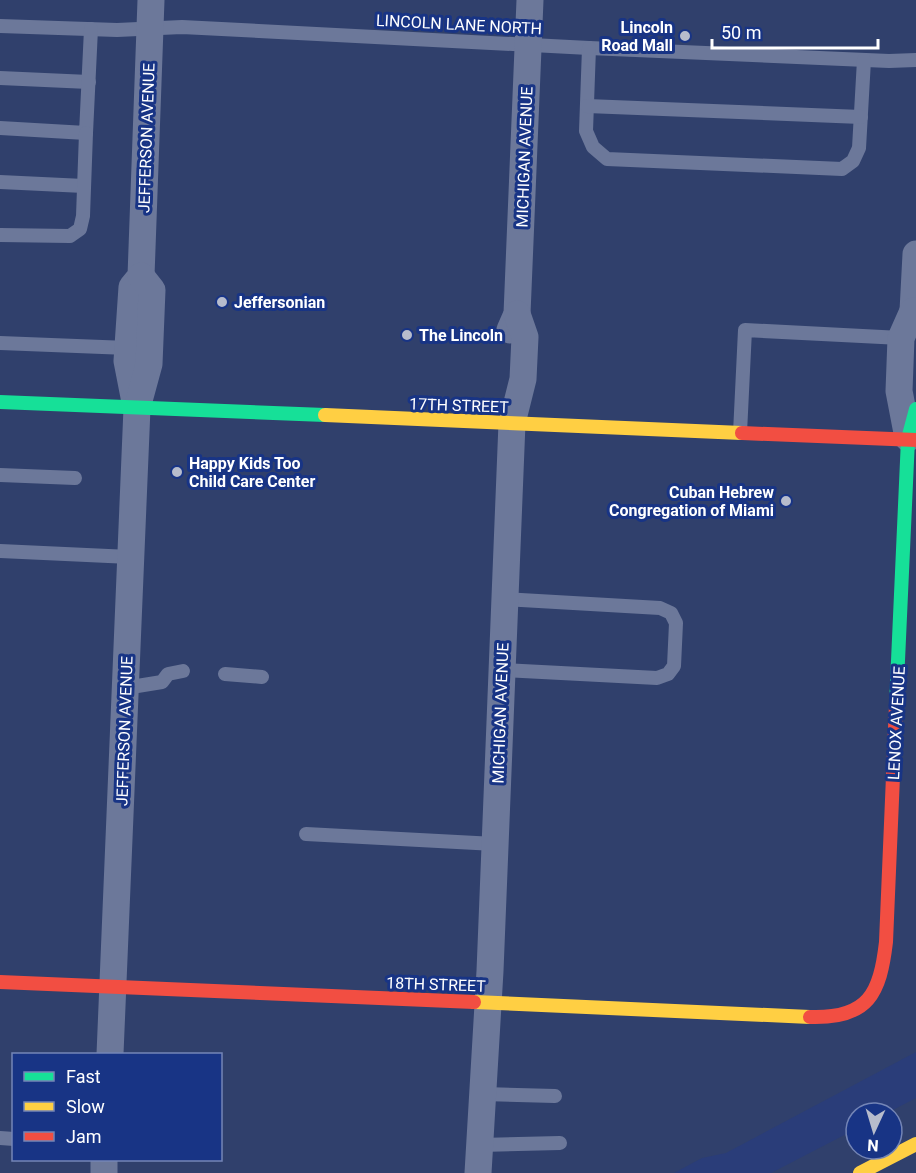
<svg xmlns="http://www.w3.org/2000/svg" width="916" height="1173" viewBox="0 0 916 1173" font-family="Roboto,sans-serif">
  <rect width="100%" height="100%" fill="#30406c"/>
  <path fill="#2a3d79" d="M 916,1052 L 916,1098 L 887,1113 L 856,1113 L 856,1129 L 771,1173 L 674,1173 L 702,1158 L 726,1153 Z"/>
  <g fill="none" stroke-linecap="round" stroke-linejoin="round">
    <g stroke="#6c789a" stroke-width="14">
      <path d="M 0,26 L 117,30 L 182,27 L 589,48 L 889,61 L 916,60"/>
      <path d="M 589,48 L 586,131 L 593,147 L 607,159 L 842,169 L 853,161 L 859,148 L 864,60"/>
      <path d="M 0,78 L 89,82"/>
      <path d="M 587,106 L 861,117"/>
      <path d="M 0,128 L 86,133 L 91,29"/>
      <path d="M 0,182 L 84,186"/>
      <path d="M 0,235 L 70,236 L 80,229 L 83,216 L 86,133"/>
      <path d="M 0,343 L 128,348"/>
      <path d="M 740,433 L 745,330 L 901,338"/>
      <path d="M 0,475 L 75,478"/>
      <path d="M 0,551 L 130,557"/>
      <path d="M 502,670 L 657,678 L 668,674 L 674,666 L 676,623 L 671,613 L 660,608 L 505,599"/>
      <path d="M 225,674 L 262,677"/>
      <path d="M 125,688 L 162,682 L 168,674 L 183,671"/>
      <path d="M 306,834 L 495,844"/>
      <path d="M 483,1094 L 555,1096"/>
      <path d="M 0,1138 L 14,1139"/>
      <path d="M 480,1145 L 560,1143"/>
    </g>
    <g stroke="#6c789a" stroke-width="27">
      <path d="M 916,254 L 913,311 L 916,318"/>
      <path d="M 510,330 L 517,314 L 530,0"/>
      <path d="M 135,402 L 127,361 L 132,287 L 141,276 L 151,0"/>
      <path d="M 908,438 L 899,391 L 901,338 L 913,311"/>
      <path d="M 110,1054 L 137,408 L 149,364 L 152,290 L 141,276"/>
      <path d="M 104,1173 L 104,1160"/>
      <path d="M 478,1173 L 490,971 L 512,423 L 523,379 L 525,337 L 517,314"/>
    </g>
    <g stroke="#16e098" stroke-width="14">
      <path d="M 0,402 L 325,415"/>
      <path d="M 896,705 L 908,439 L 916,409"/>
    </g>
    <g stroke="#ffcf43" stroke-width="14">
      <path d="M 325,415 L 742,433"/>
      <path d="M 474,1002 L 810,1017"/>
      <path d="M 860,1173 L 916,1144"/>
    </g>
    <g stroke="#f24e42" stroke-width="14">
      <path d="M 742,433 L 916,440"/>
      <path d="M 0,982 L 474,1002"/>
      <path d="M 810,1017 C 869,1019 880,993 886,942 L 896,705"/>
    </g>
  </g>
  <g fill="#b7bccc" stroke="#183485" stroke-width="2">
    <circle cx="685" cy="36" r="6"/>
    <circle cx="222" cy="302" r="6"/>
    <circle cx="407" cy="335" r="6"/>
    <circle cx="177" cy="472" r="6"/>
    <circle cx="786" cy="501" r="6"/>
  </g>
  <g text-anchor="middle" stroke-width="6" stroke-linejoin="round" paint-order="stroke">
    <g font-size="16" fill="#fff" stroke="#183485">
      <text transform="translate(459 24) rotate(3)" y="6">LINCOLN LANE NORTH</text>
      <text transform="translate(146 138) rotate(-88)" y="6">JEFFERSON AVENUE</text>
      <text transform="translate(524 157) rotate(-88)" y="6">MICHIGAN AVENUE</text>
      <text transform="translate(459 405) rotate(2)" y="6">17TH STREET</text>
      <text transform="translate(500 713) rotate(-88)" y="6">MICHIGAN AVENUE</text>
      <text transform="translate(896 723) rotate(-87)" y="6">LENOX AVENUE</text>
      <text transform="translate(124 731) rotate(-88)" y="6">JEFFERSON AVENUE</text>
      <text transform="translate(436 984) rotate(2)" y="6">18TH STREET</text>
    </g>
    <g font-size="16" font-weight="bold" fill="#fff" stroke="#183485" text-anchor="start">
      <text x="673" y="33" text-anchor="end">Lincoln<tspan x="673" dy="18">Road Mall</tspan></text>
      <text x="234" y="308">Jeffersonian</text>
      <text x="419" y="341">The Lincoln</text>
      <text x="189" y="469">Happy Kids Too<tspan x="189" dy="18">Child Care Center</tspan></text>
      <text x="774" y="498" text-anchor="end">Cuban Hebrew<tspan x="774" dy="18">Congregation of Miami</tspan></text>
    </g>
  </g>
  <rect x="12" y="1053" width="210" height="108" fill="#183485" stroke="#7485b6" stroke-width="1.5"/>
  <rect x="24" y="1072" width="30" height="9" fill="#16e098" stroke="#7485b6" stroke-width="1.5"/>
  <text x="66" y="1083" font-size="18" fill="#ffffff">Fast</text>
  <rect x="24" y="1102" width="30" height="9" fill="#ffcf43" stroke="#7485b6" stroke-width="1.5"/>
  <text x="66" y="1113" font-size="18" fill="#ffffff">Slow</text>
  <rect x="24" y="1132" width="30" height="9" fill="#f24e42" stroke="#7485b6" stroke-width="1.5"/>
  <text x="66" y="1143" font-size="18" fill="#ffffff">Jam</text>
  <g transform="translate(874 1131) rotate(184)"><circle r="28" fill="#183485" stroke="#7485b6" stroke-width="1.5"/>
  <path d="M0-4.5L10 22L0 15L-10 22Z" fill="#b7bccc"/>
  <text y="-9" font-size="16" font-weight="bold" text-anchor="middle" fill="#ffffff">N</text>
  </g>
  <path d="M712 39v9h166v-9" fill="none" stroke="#ffffff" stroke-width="3"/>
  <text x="721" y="39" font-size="18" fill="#ffffff" stroke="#183485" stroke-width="4.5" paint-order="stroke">50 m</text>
</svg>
